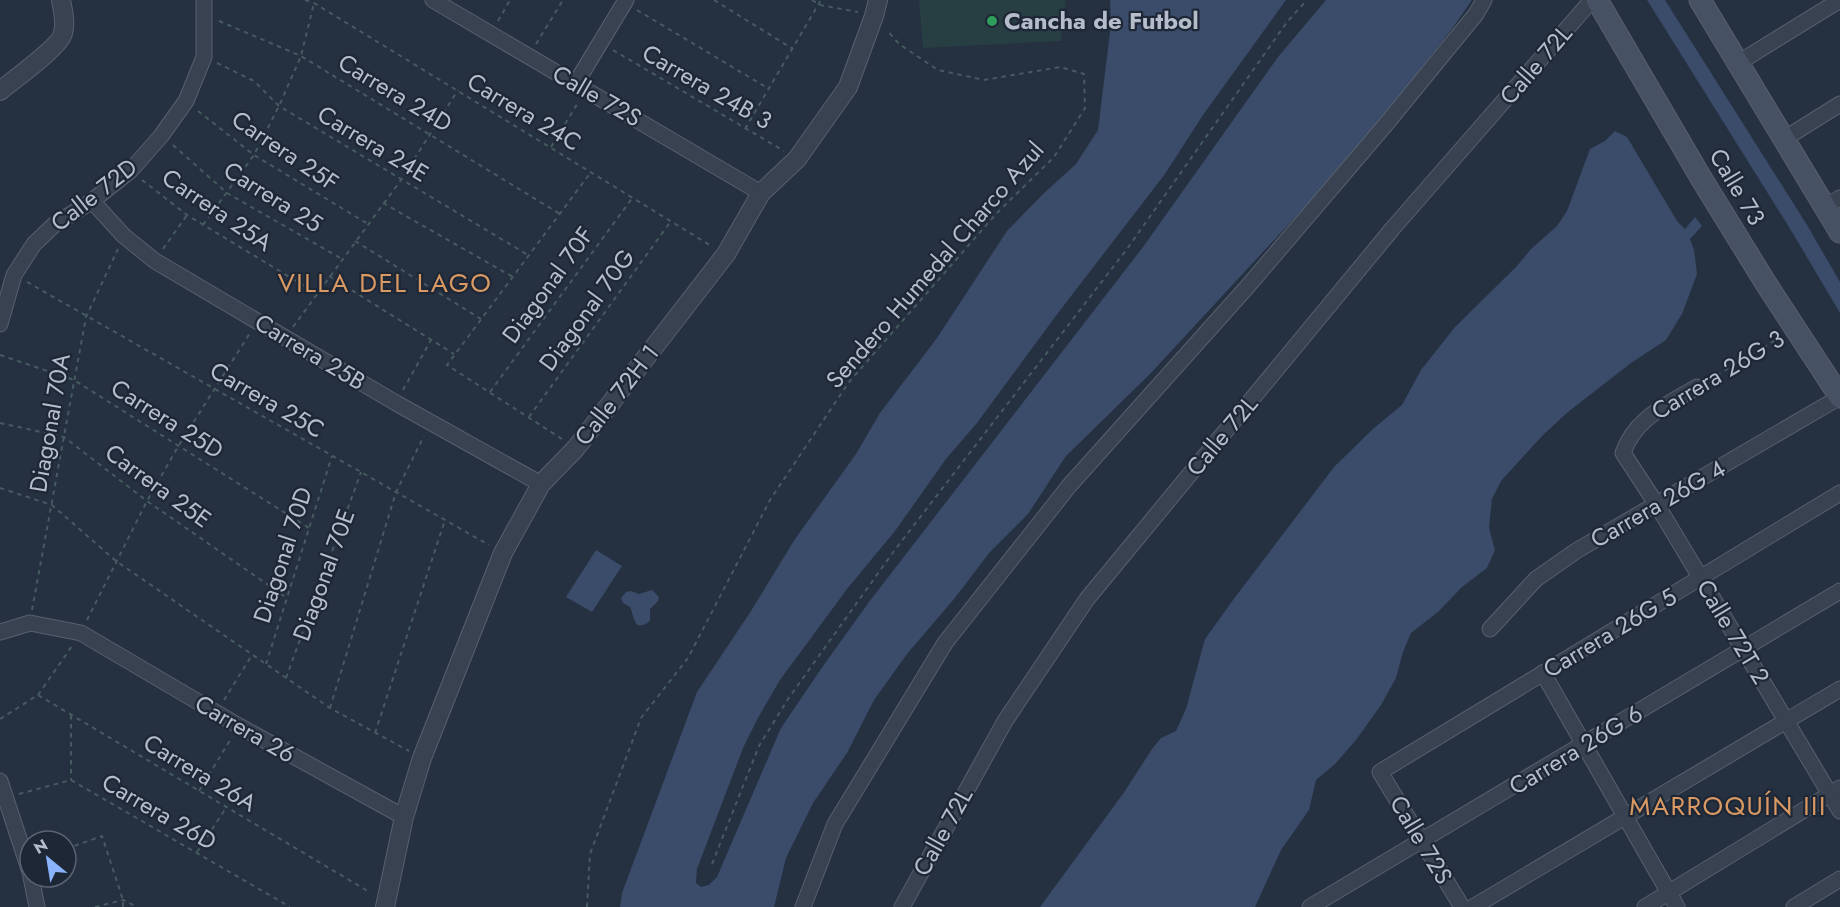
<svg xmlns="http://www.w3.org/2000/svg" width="1840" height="907" viewBox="0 0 1840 907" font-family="Jost,sans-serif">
  <rect width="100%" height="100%" fill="#253041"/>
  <path fill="#273e42" d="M 919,0 L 1066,0 L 1061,41 L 923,48 Z"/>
  <g fill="#3a4c6a">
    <path d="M 1110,0 L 1286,0 L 1203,115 L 1165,174 L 1058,313 L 977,423 L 946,459 L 895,531 L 847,589 L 780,680 L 759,716 L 743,748 L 697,869 L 696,883 L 701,887 L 709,885 L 717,877 L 781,728 L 823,666 L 869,602 L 1143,247 L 1278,57 L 1326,0 L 1472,0 L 1454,26 L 1362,145 L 1150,374 L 1066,456 L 1028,514 L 990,552 L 954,599 L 907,654 L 874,700 L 847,753 L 813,803 L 786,858 L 774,907 L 620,907 L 622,893 L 697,692 L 751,611 L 795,539 L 856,454 L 880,413 L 937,338 L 1007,231 L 1043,194 L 1076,164 L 1098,130 L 1111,24 Z"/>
    <path d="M 1647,0 L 1665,0 L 1807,225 L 1840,282 L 1840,313 L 1792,232 Z"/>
    <path d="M 1615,131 L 1627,137 L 1677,221 L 1685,229 L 1695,217 L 1702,226 L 1690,239 L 1694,250 L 1697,274 L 1682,314 L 1666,340 L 1631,363 L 1568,412 L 1543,435 L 1501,481 L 1492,499 L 1489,528 L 1495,550 L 1487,568 L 1462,587 L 1438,612 L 1411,633 L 1403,652 L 1396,678 L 1381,705 L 1356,740 L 1335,764 L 1316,780 L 1309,810 L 1281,850 L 1255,907 L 1040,907 L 1125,791 L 1152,749 L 1161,738 L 1176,731 L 1186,709 L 1205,639 L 1233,600 L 1334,467 L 1374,428 L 1402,405 L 1421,370 L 1455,327 L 1517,266 L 1531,249 L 1557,226 L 1567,211 L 1590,149 L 1605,141 Z"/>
    <path d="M 596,550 L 622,566 L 592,612 L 566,597 Z"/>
    <path d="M 652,590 L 659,597 L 658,601 L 650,609 L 650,621 C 634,633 635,619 630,607 L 623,603 L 621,598 L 626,592 L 631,591 L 639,594 Z"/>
  </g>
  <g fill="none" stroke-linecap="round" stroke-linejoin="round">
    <defs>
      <g id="minor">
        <path d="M 433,0 L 761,193"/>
        <path d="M 1738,63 L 1840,0"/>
        <path d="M 576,83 L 626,0"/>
        <path d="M 1784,139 L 1840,104"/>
        <path d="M 92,201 L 124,236 L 155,261 L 396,403 L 541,484"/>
        <path d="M 1825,207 L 1840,198"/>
        <path d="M 0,324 L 14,275 L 34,244 L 54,225 L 92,201 L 131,170 L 161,136 L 186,101 L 204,57 L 204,0"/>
        <path d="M 1697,387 C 1667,405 1635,418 1623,453 L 1657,505 L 1840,811"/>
        <path d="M 1490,629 L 1536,579 L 1576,551 L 1840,397"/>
        <path d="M 0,632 L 30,623 L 81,633 L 239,726 L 404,817"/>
        <path d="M 1543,673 L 1677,907"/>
        <path d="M 0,781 L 30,872"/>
        <path d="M 31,877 L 37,907"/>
        <path d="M 803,907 L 835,824 L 945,643 L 1069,486 L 1248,286 L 1387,123 L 1476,14 L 1484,0"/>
        <path d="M 902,907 L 1005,721 L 1087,599 L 1393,228 L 1592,0"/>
        <path d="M 1310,907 L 1840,591"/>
        <path d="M 1462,907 L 1380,772 L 1840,493"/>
        <path d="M 1473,907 L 1840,689"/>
        <path d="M 1645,907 L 1840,788"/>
        <path d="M 1794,907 L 1840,879"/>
      </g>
      <g id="tertiary">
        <path d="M 0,91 C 13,80 61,46 63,33 C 66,22 63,11 61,0"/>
        <path d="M 385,907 L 404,817 L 422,758 L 503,553 L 541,484 L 576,448 L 726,254 L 761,193 L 797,159 L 848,87 L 874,16 L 878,0"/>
      </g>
      <g id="secondary">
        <path d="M 1597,0 L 1701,178 L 1765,282 L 1840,397"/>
        <path d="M 1700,0 L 1840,232"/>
      </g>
    </defs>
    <use href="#minor" stroke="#57606e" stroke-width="17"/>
    <use href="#tertiary" stroke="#57606e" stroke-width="20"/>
    <use href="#secondary" stroke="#57606e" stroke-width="23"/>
    <g stroke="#455b5f" stroke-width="2" stroke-dasharray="4.5 4.5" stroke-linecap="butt">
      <path d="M 305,0 L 314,3 L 713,247"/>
      <path d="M 714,0 L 793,49"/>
      <path d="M 812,0 L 820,5 L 858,12"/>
      <path d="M 637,10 L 769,89"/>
      <path d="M 219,21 L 301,56 L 560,214"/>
      <path d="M 498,21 L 510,0"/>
      <path d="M 536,44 L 563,0"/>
      <path d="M 613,50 L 784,151"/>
      <path d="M 217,63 L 254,81 L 279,106 L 528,255"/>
      <path d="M 198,111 L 254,155 L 368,224"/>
      <path d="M 745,129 L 821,0"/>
      <path d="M 173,145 L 227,193 L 342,259"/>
      <path d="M 551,147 L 579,101"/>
      <path d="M 142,180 L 187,215 L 316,293"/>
      <path d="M 383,203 L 513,277"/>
      <path d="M 203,225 L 254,155 L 279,106 L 301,56 L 314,3"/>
      <path d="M 355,241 L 481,319"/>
      <path d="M 163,249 L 187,215"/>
      <path d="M 329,276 L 454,354"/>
      <path d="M 27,282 L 489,545"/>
      <path d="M 293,327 L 401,180 L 458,90"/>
      <path d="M 0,355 L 74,380 L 309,528"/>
      <path d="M 1709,380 L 1779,338"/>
      <path d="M 403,390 L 431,340"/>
      <path d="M 490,392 L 633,197"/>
      <path d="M 529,417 L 671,221"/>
      <path d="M 0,423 L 64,437 L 147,501 L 287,598"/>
      <path d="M 562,439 L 447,365 L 591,172"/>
      <path d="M 0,488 L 52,505 L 116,561 L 330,708 L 409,751"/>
      <path d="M 32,610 L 86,317 L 118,249"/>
      <path d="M 87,620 L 147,501 L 179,445 L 250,333"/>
      <path d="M 266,664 L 332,456"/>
      <path d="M 286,678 L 361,472"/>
      <path d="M 38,695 L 72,646"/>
      <path d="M 224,700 L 252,655"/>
      <path d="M 330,708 L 396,492 L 424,436"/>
      <path d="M 71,715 L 71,780"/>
      <path d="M 0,719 L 38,695 L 371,893"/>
      <path d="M 375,733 L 445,520"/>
      <path d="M 199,791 L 232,737"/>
      <path d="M 19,794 L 71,780 L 290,907"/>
      <path d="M 66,849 L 102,836 L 123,900 L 123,907"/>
      <path d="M 197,852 L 226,808"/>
      <path d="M 712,864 L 759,746 L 788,699 L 894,551 L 1127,249 L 1287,22 L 1307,0"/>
      <path d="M 95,907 L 123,900 L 137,907"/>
      <path d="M 587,907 L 590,854 L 641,718 L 688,658 L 770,500 L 849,382 L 996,214 L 1054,157 L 1085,108 L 1084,74 L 1060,67 L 984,80 L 938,70 L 899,44 L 887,30"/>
    </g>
    <use href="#minor" stroke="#394251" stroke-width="15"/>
    <use href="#tertiary" stroke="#394251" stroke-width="18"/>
    <use href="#secondary" stroke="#475164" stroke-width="21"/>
  </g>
  <circle fill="#2e9e5b" stroke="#1e2736" stroke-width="2" cx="992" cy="21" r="6"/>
  <g text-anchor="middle" stroke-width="4.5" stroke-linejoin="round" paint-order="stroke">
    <g font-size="24" font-weight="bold" fill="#b5bdcb" stroke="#1e2736" text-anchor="start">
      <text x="1004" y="29">Cancha de Futbol</text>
    </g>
    <g font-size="24" fill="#b5bdcb" stroke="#1e2736">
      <text transform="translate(1536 65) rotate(-49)" y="8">Calle 72L</text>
      <text transform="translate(707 87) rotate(30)" y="8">Carrera 24B 3</text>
      <text transform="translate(395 93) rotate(31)" y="8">Carrera 24D</text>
      <text transform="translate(597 96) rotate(30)" y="8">Calle 72S</text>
      <text transform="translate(524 112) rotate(31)" y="8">Carrera 24C</text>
      <text transform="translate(373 144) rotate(31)" y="8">Carrera 24E</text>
      <text transform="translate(285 151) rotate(34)" y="8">Carrera 25F</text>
      <text transform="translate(1737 187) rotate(59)" y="8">Calle 73</text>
      <text transform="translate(94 195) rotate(-38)" y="8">Calle 72D</text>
      <text transform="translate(273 197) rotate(32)" y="8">Carrera 25</text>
      <text transform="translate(217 210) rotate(34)" y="8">Carrera 25A</text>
      <text transform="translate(935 265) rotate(-49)" y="8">Sendero Humedal Charco Azul</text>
      <text transform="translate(548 285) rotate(-54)" y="8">Diagonal 70F</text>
      <text transform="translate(587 310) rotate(-54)" y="8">Diagonal 70G</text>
      <text transform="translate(310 352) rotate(31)" y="8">Carrera 25B</text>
      <text transform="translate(1718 375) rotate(-31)" y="8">Carrera 26G 3</text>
      <text transform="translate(617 395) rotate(-52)" y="8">Calle 72H 1</text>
      <text transform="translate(267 400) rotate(30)" y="8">Carrera 25C</text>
      <text transform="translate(167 419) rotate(32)" y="8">Carrera 25D</text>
      <text transform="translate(50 423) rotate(-80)" y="8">Diagonal 70A</text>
      <text transform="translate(1222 436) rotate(-50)" y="8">Calle 72L</text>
      <text transform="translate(158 486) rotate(36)" y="8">Carrera 25E</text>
      <text transform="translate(1658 504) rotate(-30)" y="8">Carrera 26G 4</text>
      <text transform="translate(283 555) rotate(-72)" y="8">Diagonal 70D</text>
      <text transform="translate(324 575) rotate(-70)" y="8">Diagonal 70E</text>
      <text transform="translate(1733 632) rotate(59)" y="8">Calle 72T 2</text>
      <text transform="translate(1610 633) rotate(-31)" y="8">Carrera 26G 5</text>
      <text transform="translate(245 729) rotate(30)" y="8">Carrera 26</text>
      <text transform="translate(1576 750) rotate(-31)" y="8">Carrera 26G 6</text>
      <text transform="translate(200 773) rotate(31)" y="8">Carrera 26A</text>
      <text transform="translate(159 812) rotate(30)" y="8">Carrera 26D</text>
      <text transform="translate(943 832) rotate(-61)" y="8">Calle 72L</text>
      <text transform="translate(1421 840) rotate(59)" y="8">Calle 72S</text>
    </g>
    <g font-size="26" letter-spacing="1.5" fill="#d99963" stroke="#1e2736">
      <text x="385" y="292">VILLA DEL LAGO</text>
      <text x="1728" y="815">MARROQUÍN III</text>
    </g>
  </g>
  <g transform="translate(48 859) rotate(330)"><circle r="28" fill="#1e2736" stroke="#5a6372" stroke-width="1.5"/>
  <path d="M0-4.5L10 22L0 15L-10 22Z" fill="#8ab3fb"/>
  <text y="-9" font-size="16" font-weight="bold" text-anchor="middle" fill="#b5bdcb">N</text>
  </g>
</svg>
